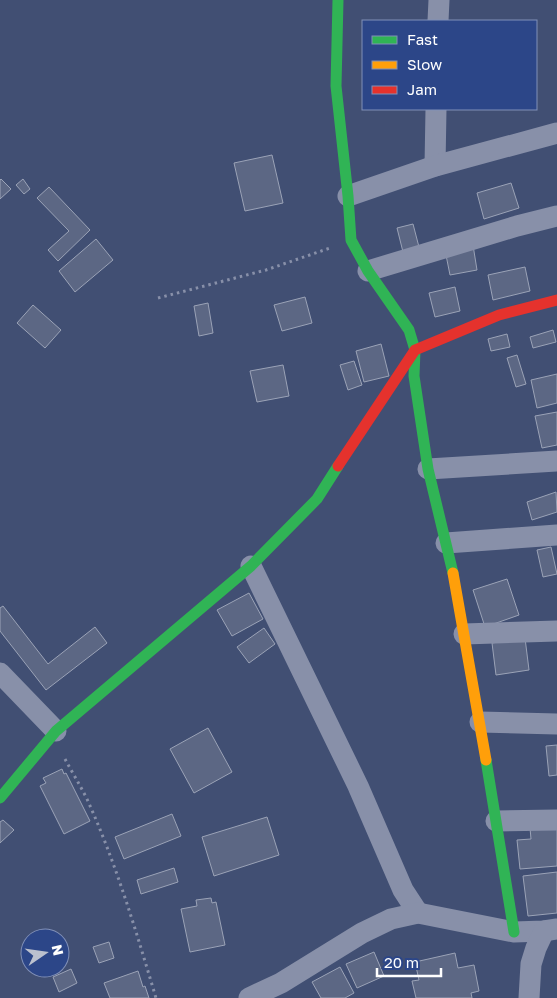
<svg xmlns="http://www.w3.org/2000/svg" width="557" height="998" viewBox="0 0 557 998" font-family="'Golos Text',sans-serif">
  <rect width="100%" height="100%" fill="#414f73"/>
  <g fill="#5c6784" stroke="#9ba3b7">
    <path d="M 272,155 L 283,203 L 245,211 L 234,163 Z"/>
    <path d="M 1,179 L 11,189 L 0,199 L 0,180 Z"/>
    <path d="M 23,179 L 30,189 L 24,194 L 16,185 Z"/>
    <path d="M 511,183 L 519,208 L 484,219 L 477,193 Z"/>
    <path d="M 49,187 L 90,230 L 58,261 L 48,250 L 69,231 L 37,198 Z"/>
    <path d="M 413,224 L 419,247 L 403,252 L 397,228 Z"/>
    <path d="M 96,239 L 113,260 L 75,292 L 59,271 Z"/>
    <path d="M 473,245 L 477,270 L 450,275 L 445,250 Z"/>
    <path d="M 525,267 L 530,291 L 493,300 L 488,275 Z"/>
    <path d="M 455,287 L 460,311 L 435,317 L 429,293 Z"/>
    <path d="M 305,297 L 312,323 L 282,331 L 274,305 Z"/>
    <path d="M 208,303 L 213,333 L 199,336 L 194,306 Z"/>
    <path d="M 33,305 L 61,330 L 45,348 L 17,323 Z"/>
    <path d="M 553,330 L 556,342 L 533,348 L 530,337 Z"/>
    <path d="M 507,334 L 510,347 L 491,351 L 488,339 Z"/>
    <path d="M 381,344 L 389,376 L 364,382 L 356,351 Z"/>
    <path d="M 517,355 L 526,384 L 516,387 L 507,358 Z"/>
    <path d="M 354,361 L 362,385 L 348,390 L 340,365 Z"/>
    <path d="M 283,365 L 289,396 L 257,402 L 250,371 Z"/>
    <path d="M 557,374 L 557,403 L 537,408 L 531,380 Z"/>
    <path d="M 557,412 L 557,445 L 542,448 L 535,416 Z"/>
    <path d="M 556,492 L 557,512 L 532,520 L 527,502 Z"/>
    <path d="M 551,547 L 557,574 L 543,577 L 537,550 Z"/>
    <path d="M 507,579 L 519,615 L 485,627 L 473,590 Z"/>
    <path d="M 249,593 L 263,619 L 232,636 L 217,610 Z"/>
    <path d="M 3,606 L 48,664 L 95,627 L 107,643 L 46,690 L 0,631 L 0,608 Z"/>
    <path d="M 264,628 L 275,644 L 249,663 L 237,647 Z"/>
    <path d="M 525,638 L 529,670 L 496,675 L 492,643 Z"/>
    <path d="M 208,728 L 232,772 L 194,793 L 170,749 Z"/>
    <path d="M 557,745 L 557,775 L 549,776 L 546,746 Z"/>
    <path d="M 62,769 L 64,774 L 66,773 L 90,821 L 64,834 L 40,786 L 46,783 L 43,778 Z"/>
    <path d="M 172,814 L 181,836 L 124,859 L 115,837 Z"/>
    <path d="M 267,817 L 279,855 L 214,876 L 202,837 Z"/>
    <path d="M 3,820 L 14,830 L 0,843 L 0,822 Z"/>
    <path d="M 557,825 L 557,866 L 520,869 L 517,840 L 531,839 L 530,828 Z"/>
    <path d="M 174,868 L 178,882 L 141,894 L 137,880 Z"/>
    <path d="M 557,872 L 557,913 L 528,916 L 523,876 Z"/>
    <path d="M 211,898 L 212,903 L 216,902 L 225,945 L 190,952 L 181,909 L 197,906 L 196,900 Z"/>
    <path d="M 109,942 L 114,958 L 99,963 L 93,947 Z"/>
    <path d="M 374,952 L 384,976 L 357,988 L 346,964 Z"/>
    <path d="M 455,953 L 458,968 L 474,965 L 479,991 L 471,993 L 472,998 L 416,998 L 412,981 L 419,980 L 415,962 Z"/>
    <path d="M 340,967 L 354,993 L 345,998 L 321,998 L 312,982 Z"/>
    <path d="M 71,969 L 77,983 L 59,992 L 53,977 Z"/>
    <path d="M 138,971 L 143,987 L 145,986 L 149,998 L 110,998 L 104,983 Z"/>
  </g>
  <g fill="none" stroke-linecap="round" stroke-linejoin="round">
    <g stroke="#8890a9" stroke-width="3" stroke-dasharray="2.5 4" stroke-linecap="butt">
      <path d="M 158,298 L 266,270 L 330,248"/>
      <path d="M 65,759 C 72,772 80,785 87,799 C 116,863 136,931 156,998"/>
    </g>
    <g stroke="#8890a9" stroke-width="21">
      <path d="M 438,21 L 439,0"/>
      <path d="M 435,166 L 436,109"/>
      <path d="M 348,196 L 435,166 L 557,133"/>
      <path d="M 368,271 L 517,226 L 557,216"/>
      <path d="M 428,469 L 557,461"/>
      <path d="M 446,543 L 557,535"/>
      <path d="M 251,566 L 358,786 L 403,890 L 418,913"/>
      <path d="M 464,634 L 557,631"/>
      <path d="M 0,673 L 56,731"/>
      <path d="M 480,722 L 557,724"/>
      <path d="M 496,821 L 557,820"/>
      <path d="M 249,998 L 281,983 L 362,933 L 391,919 L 418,913 L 514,932 L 544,931 L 557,929"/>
      <path d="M 529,998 L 531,964 L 536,948 L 544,931"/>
    </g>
    <g stroke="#30b455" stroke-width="11">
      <path d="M 338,0 L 336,86 L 348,196 L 351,240 L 368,271 L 409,330 L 415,350 L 414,376 L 428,469 L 453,573"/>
      <path d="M 486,760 L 514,932"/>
      <path d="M 0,798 L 56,731 L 251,566 L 317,499 L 338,466"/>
    </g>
    <path stroke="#ff9f0a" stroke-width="11" d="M 453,573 L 486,760"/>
    <path stroke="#e5322d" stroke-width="11" d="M 338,466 L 415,350 L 499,315 L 557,300"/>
  </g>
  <rect x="362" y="20" width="175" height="90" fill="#2c4688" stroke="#8090b8"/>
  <rect x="372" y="36" width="25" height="8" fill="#30b455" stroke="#8090b8"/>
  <text x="407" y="45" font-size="15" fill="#ffffff">Fast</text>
  <rect x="372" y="61" width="25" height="8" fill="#ff9f0a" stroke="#8090b8"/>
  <text x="407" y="70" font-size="15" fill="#ffffff">Slow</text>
  <rect x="372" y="86" width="25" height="8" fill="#e5322d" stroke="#8090b8"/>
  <text x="407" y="95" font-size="15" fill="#ffffff">Jam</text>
  <g transform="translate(45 953) rotate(77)"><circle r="24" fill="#2c4688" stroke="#8090b8"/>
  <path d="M0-4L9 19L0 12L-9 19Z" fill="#bcc1ce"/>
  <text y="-8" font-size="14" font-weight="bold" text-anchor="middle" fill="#ffffff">N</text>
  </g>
  <path d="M377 968v8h64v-8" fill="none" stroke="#ffffff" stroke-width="2.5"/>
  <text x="384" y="968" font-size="15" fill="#ffffff" stroke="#2c4688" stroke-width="4" paint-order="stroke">20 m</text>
</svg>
